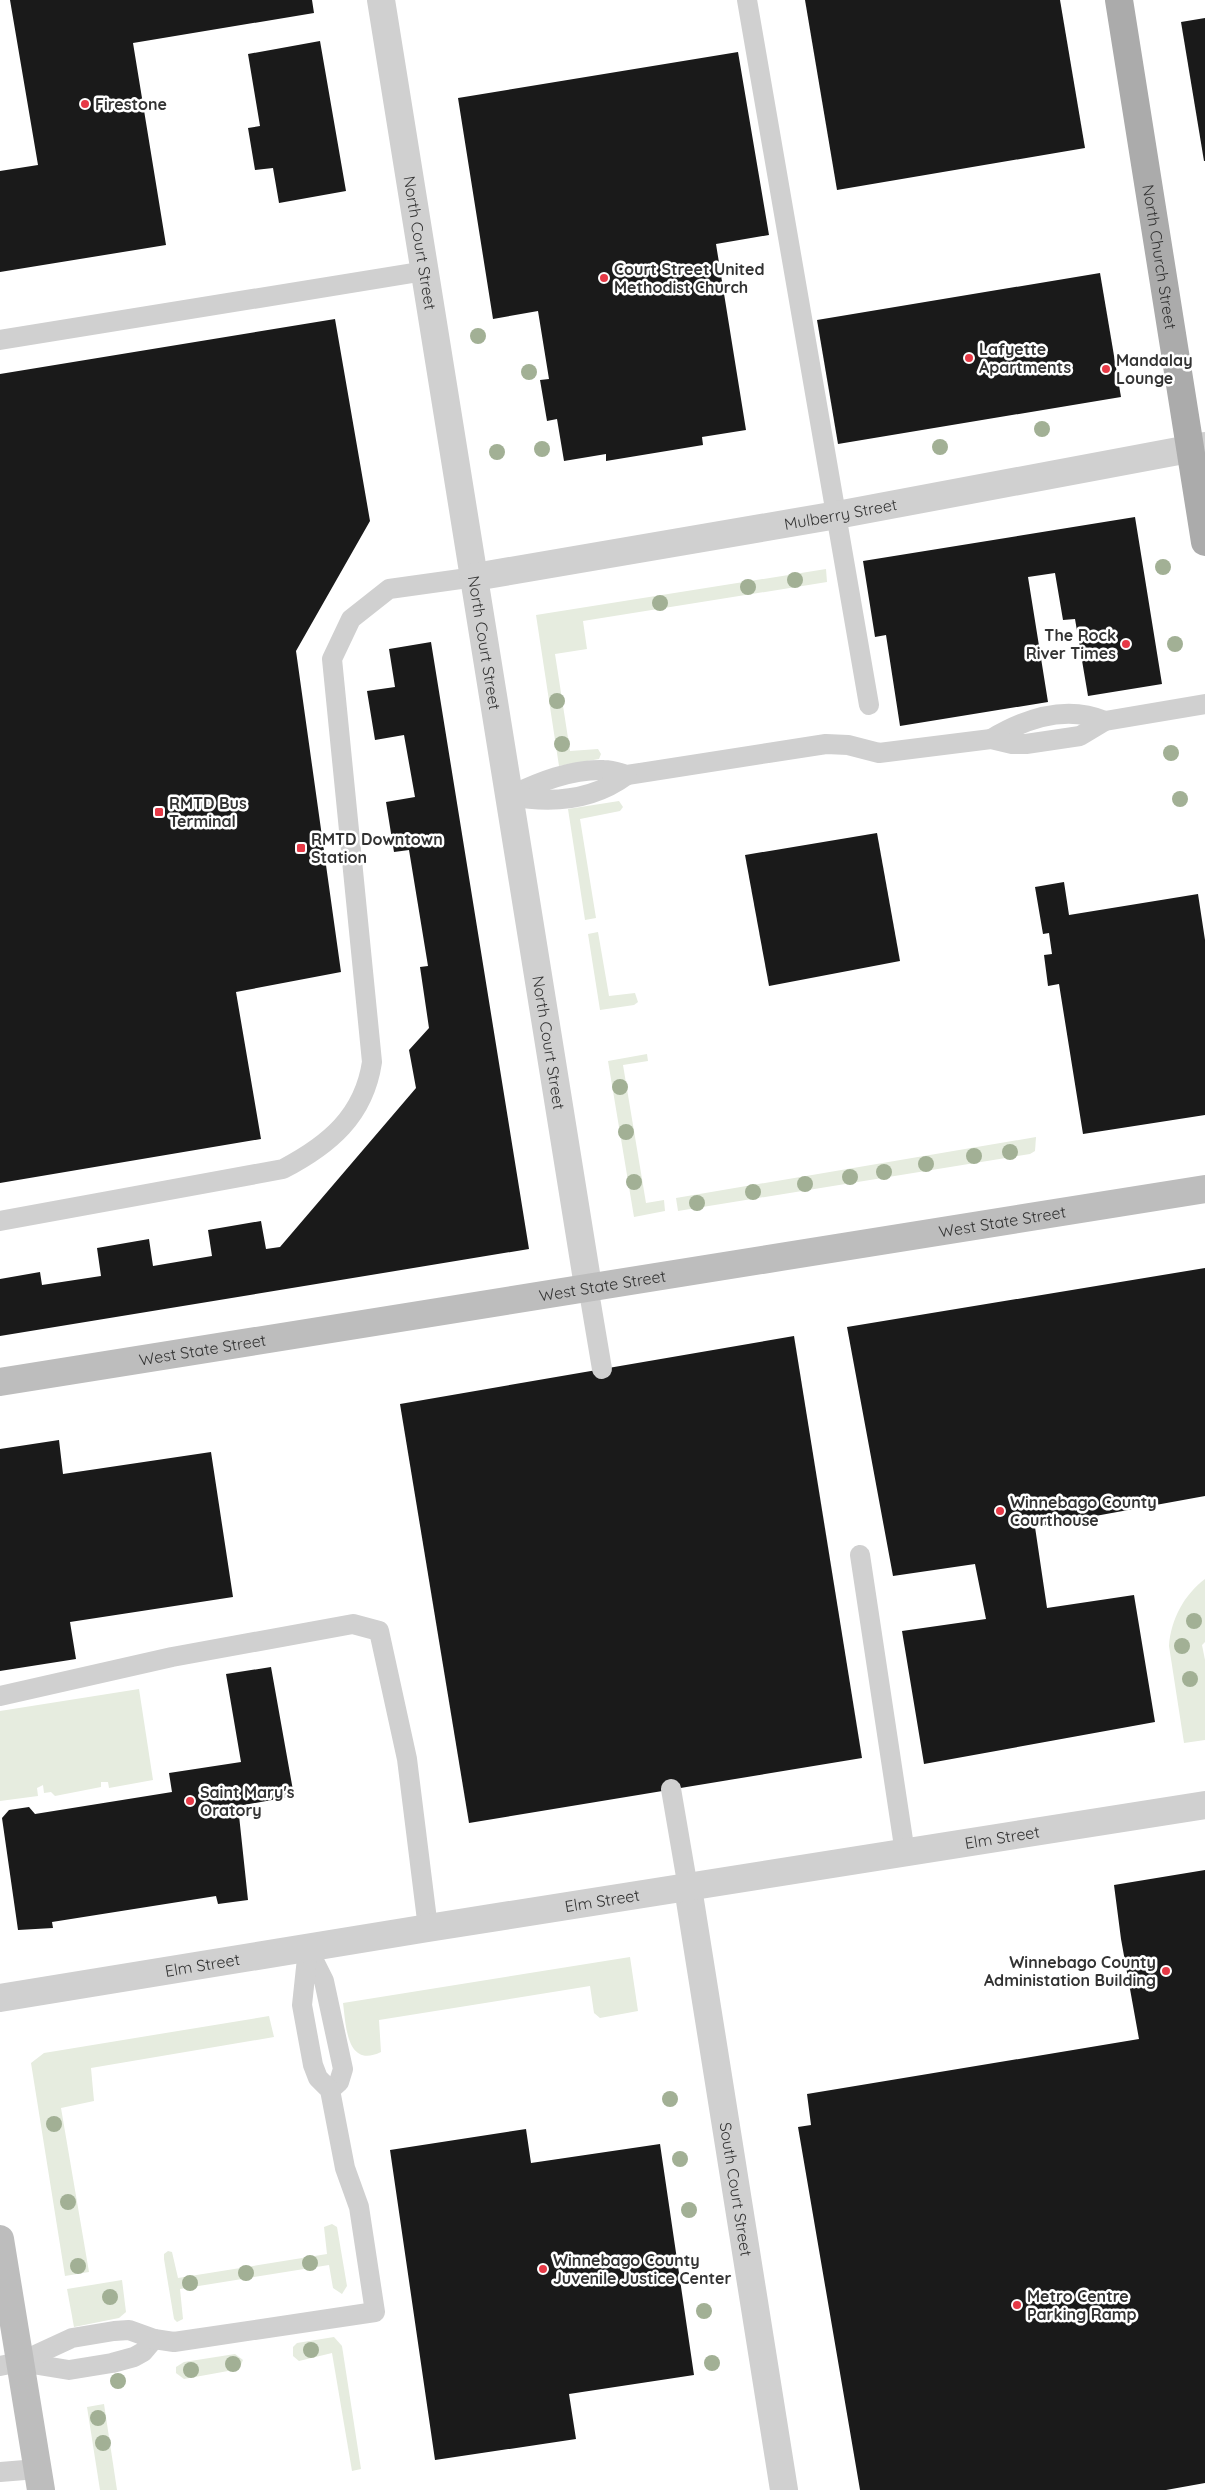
<svg xmlns="http://www.w3.org/2000/svg" width="1205" height="2490" viewBox="0 0 1205 2490" font-family="Quicksand,sans-serif">
  <rect width="100%" height="100%" fill="#fff"/>
  <g fill="#e6ecdf">
    <path d="M 826,569 L 827,582 L 583,621 L 587,649 L 555,654 L 570,751 L 598,749 L 601,754 L 599,759 L 559,766 L 536,615 Z"/>
    <path d="M 619,801 L 623,807 L 620,811 L 580,819 L 596,918 L 585,920 L 568,809 Z"/>
    <path d="M 598,932 L 609,996 L 635,993 L 638,1002 L 634,1005 L 600,1010 L 588,934 Z"/>
    <path d="M 647,1054 L 648,1061 L 623,1065 L 646,1203 L 664,1200 L 665,1211 L 634,1217 L 608,1061 Z"/>
    <path d="M 1036,1137 L 1035,1151 L 1030,1154 L 678,1211 L 676,1198 Z"/>
    <path d="M 1205,1579 L 1205,1642 L 1202,1645 L 1205,1660 L 1205,1740 L 1184,1743 L 1169,1646 C 1171,1619 1184,1595 1205,1579 Z"/>
    <path d="M 139,1689 L 153,1780 L 109,1788 L 108,1782 L 101,1782 L 101,1787 L 55,1796 L 51,1792 L 44,1793 L 43,1785 L 37,1788 L 38,1796 L 0,1801 L 0,1711 Z"/>
    <path d="M 630,1957 L 638,2011 L 600,2018 L 594,2013 L 590,1986 L 379,2020 L 381,2052 C 346,2069 346,2024 343,2003 Z"/>
    <path d="M 269,2016 L 274,2037 L 91,2068 L 94,2101 L 61,2108 L 89,2272 L 65,2276 L 31,2063 L 44,2053 Z"/>
    <path d="M 332,2224 L 337,2227 L 347,2286 L 342,2294 L 333,2288 L 329,2265 L 180,2289 L 183,2319 L 177,2322 L 174,2319 L 164,2259 L 164,2254 L 168,2251 L 172,2252 L 178,2278 L 327,2254 L 324,2227 Z"/>
    <path d="M 122,2280 L 126,2312 L 119,2318 L 74,2327 L 67,2289 Z"/>
    <path d="M 334,2337 L 342,2346 L 361,2469 L 352,2471 L 332,2353 L 299,2361 L 293,2356 L 293,2347 L 297,2343 Z"/>
    <path d="M 235,2354 L 243,2360 L 239,2369 L 184,2379 L 176,2373 L 176,2367 L 184,2362 Z"/>
    <path d="M 104,2404 L 117,2490 L 100,2490 L 87,2407 Z"/>
  </g>
  <g fill="#1a1a1a">
    <path d="M 10,0 L 312,0 L 314,13 L 133,43 L 166,245 L 0,272 L 0,171 L 38,165 Z"/>
    <path d="M 805,0 L 1060,0 L 1085,148 L 837,190 Z"/>
    <path d="M 1205,18 L 1205,161 L 1204,161 L 1181,22 Z"/>
    <path d="M 320,41 L 346,191 L 279,203 L 273,168 L 255,170 L 248,128 L 260,126 L 248,54 Z"/>
    <path d="M 738,52 L 769,235 L 716,244 L 746,430 L 702,437 L 703,445 L 606,461 L 606,454 L 564,461 L 557,419 L 547,421 L 540,380 L 549,379 L 538,311 L 493,319 L 458,98 Z"/>
    <path d="M 1100,273 L 1121,397 L 838,444 L 817,320 Z"/>
    <path d="M 335,319 L 370,521 L 296,651 L 341,972 L 236,992 L 261,1139 L 0,1183 L 0,374 Z"/>
    <path d="M 1135,517 L 1162,684 L 1088,696 L 1075,619 L 1063,620 L 1055,573 L 1028,577 L 1048,702 L 900,726 L 886,635 L 875,637 L 863,561 Z"/>
    <path d="M 431,642 L 529,1249 L 0,1336 L 0,1279 L 40,1272 L 42,1285 L 101,1276 L 97,1248 L 149,1239 L 153,1266 L 212,1256 L 208,1230 L 261,1221 L 266,1249 L 280,1247 L 416,1088 L 409,1050 L 429,1028 L 420,967 L 428,966 L 409,850 L 394,852 L 386,802 L 415,797 L 404,735 L 375,740 L 367,691 L 395,687 L 389,649 Z"/>
    <path d="M 877,833 L 900,961 L 769,986 L 745,855 Z"/>
    <path d="M 1064,882 L 1069,915 L 1198,894 L 1205,940 L 1205,1115 L 1083,1134 L 1059,984 L 1048,986 L 1044,955 L 1052,954 L 1049,933 L 1043,934 L 1035,887 Z"/>
    <path d="M 1205,1268 L 1205,1496 L 1035,1527 L 1047,1608 L 1134,1595 L 1155,1722 L 924,1764 L 902,1631 L 986,1619 L 975,1564 L 893,1576 L 847,1327 Z"/>
    <path d="M 794,1336 L 862,1758 L 469,1823 L 400,1404 Z"/>
    <path d="M 59,1440 L 63,1474 L 211,1452 L 233,1597 L 70,1622 L 76,1659 L 0,1671 L 0,1449 Z"/>
    <path d="M 271,1667 L 294,1796 L 238,1806 L 248,1900 L 218,1904 L 216,1896 L 52,1922 L 53,1928 L 18,1930 L 2,1818 L 9,1810 L 29,1807 L 35,1814 L 172,1792 L 169,1773 L 241,1762 L 226,1674 Z"/>
    <path d="M 1205,1870 L 1205,2483 L 1166,2490 L 860,2490 L 798,2127 L 811,2125 L 807,2094 L 1139,2039 L 1121,1939 L 1114,1885 Z"/>
    <path d="M 526,2129 L 531,2163 L 660,2144 L 694,2375 L 569,2394 L 576,2439 L 435,2460 L 390,2150 Z"/>
  </g>
  <g fill="none" stroke-linecap="round" stroke-linejoin="round">
    <g stroke="#d0d0d0" stroke-width="20">
      <path d="M 747,0 L 869,705"/>
      <path d="M 0,340 L 425,271"/>
      <path d="M 991,739 C 1026,718 1067,705 1105,721"/>
      <path d="M 510,796 C 539,782 571,769 604,770 C 612,770 620,773 627,775 L 826,744 L 848,745 L 879,753 L 991,739 L 1012,744 L 1026,744 L 1080,736 L 1105,721 L 1205,704"/>
      <path d="M 510,796 C 552,804 592,801 627,775"/>
      <path d="M 0,1221 L 283,1169 C 329,1145 364,1116 372,1062 L 332,659 L 351,619 L 389,589 L 475,577"/>
      <path d="M 588,1286 L 602,1369"/>
      <path d="M 860,1555 L 905,1853"/>
      <path d="M 0,1696 L 172,1657 L 353,1624 L 379,1631 L 407,1759 L 428,1928"/>
      <path d="M 671,1789 L 688,1888"/>
      <path d="M 308,1949 L 324,1981 L 343,2069 L 339,2082 L 330,2090"/>
      <path d="M 20,2362 L 69,2370 L 112,2363 L 134,2357 L 143,2352 L 154,2339"/>
      <path d="M 0,2366 L 20,2362 L 72,2338 L 114,2331 L 129,2330 L 154,2339 L 174,2342 L 375,2312 L 359,2207 L 345,2168 L 330,2090 L 318,2078 L 313,2065 L 302,2005 L 308,1949"/>
      <path d="M 0,2472 L 37,2469"/>
    </g>
    <g stroke="#d0d0d0" stroke-width="28">
      <path id="s1" d="M 381,0 L 588,1286"/>
      <path id="s2" d="M 475,577 L 837,515 L 1205,446"/>
      <path id="s3" d="M 688,1888 L 784,2490"/>
      <path id="s4" d="M 0,1998 L 428,1928 L 1205,1805"/>
    </g>
    <g stroke="#bdbdbd" stroke-width="28">
      <path id="s5" d="M 0,1382 L 1205,1189"/>
      <path d="M 0,2239 L 41,2490"/>
    </g>
    <path stroke="#ababab" stroke-width="28" id="s6" d="M 1119,0 L 1205,542"/>
  </g>
  <g fill="#a2b095">
    <circle cx="478" cy="336" r="8"/>
    <circle cx="529" cy="372" r="8"/>
    <circle cx="1042" cy="429" r="8"/>
    <circle cx="940" cy="447" r="8"/>
    <circle cx="542" cy="449" r="8"/>
    <circle cx="497" cy="452" r="8"/>
    <circle cx="1163" cy="567" r="8"/>
    <circle cx="795" cy="580" r="8"/>
    <circle cx="748" cy="587" r="8"/>
    <circle cx="660" cy="603" r="8"/>
    <circle cx="1175" cy="644" r="8"/>
    <circle cx="557" cy="701" r="8"/>
    <circle cx="562" cy="744" r="8"/>
    <circle cx="1171" cy="753" r="8"/>
    <circle cx="1180" cy="799" r="8"/>
    <circle cx="620" cy="1087" r="8"/>
    <circle cx="626" cy="1132" r="8"/>
    <circle cx="1010" cy="1152" r="8"/>
    <circle cx="974" cy="1156" r="8"/>
    <circle cx="926" cy="1164" r="8"/>
    <circle cx="884" cy="1172" r="8"/>
    <circle cx="850" cy="1177" r="8"/>
    <circle cx="634" cy="1182" r="8"/>
    <circle cx="805" cy="1184" r="8"/>
    <circle cx="753" cy="1192" r="8"/>
    <circle cx="697" cy="1203" r="8"/>
    <circle cx="1194" cy="1621" r="8"/>
    <circle cx="1182" cy="1646" r="8"/>
    <circle cx="1190" cy="1679" r="8"/>
    <circle cx="670" cy="2099" r="8"/>
    <circle cx="54" cy="2124" r="8"/>
    <circle cx="680" cy="2159" r="8"/>
    <circle cx="68" cy="2202" r="8"/>
    <circle cx="689" cy="2210" r="8"/>
    <circle cx="310" cy="2263" r="8"/>
    <circle cx="78" cy="2266" r="8"/>
    <circle cx="246" cy="2273" r="8"/>
    <circle cx="190" cy="2283" r="8"/>
    <circle cx="110" cy="2297" r="8"/>
    <circle cx="704" cy="2311" r="8"/>
    <circle cx="311" cy="2350" r="8"/>
    <circle cx="712" cy="2363" r="8"/>
    <circle cx="233" cy="2364" r="8"/>
    <circle cx="191" cy="2370" r="8"/>
    <circle cx="118" cy="2381" r="8"/>
    <circle cx="98" cy="2418" r="8"/>
    <circle cx="103" cy="2443" r="8"/>
  </g>
  <g fill="#e63946" stroke="#fff" stroke-width="2">
    <circle cx="85" cy="104" r="5"/>
    <circle cx="604" cy="278" r="5"/>
    <circle cx="969" cy="358" r="5"/>
    <circle cx="1106" cy="369" r="5"/>
    <circle cx="1126" cy="644" r="5"/>
    <rect x="154" y="807" width="10" height="10" rx="2.5"/>
    <rect x="296" y="843" width="10" height="10" rx="2.5"/>
    <circle cx="1000" cy="1511" r="5"/>
    <circle cx="190" cy="1801" r="5"/>
    <circle cx="1166" cy="1971" r="5"/>
    <circle cx="543" cy="2269" r="5"/>
    <circle cx="1017" cy="2305" r="5"/>
  </g>
  <g text-anchor="middle" stroke-width="5" stroke-linejoin="round" paint-order="stroke">
    <g font-size="16" font-weight="bold" fill="#333" stroke="#fff" text-anchor="start">
      <text x="95" y="110">Firestone</text>
      <text x="614" y="275">Court Street United<tspan x="614" dy="18">Methodist Church</tspan></text>
      <text x="979" y="355">Lafyette<tspan x="979" dy="18">Apartments</tspan></text>
      <text x="1116" y="366">Mandalay<tspan x="1116" dy="18">Lounge</tspan></text>
      <text x="1116" y="641" text-anchor="end">The Rock<tspan x="1116" dy="18">River Times</tspan></text>
      <text x="169" y="809">RMTD Bus<tspan x="169" dy="18">Terminal</tspan></text>
      <text x="311" y="845">RMTD Downtown<tspan x="311" dy="18">Station</tspan></text>
      <text x="1010" y="1508">Winnebago County<tspan x="1010" dy="18">Courthouse</tspan></text>
      <text x="200" y="1798">Saint Mary's<tspan x="200" dy="18">Oratory</tspan></text>
      <text x="1156" y="1968" text-anchor="end">Winnebago County<tspan x="1156" dy="18">Administation Building</tspan></text>
      <text x="553" y="2266">Winnebago County<tspan x="553" dy="18">Juvenile Justice Center</tspan></text>
      <text x="1027" y="2302">Metro Centre<tspan x="1027" dy="18">Parking Ramp</tspan></text>
    </g>
    <g font-size="16" fill="#333" stroke="#fff">
      <text dy="6" stroke="none"><textPath href="#s1" startOffset="246">North Court Street</textPath></text>
      <text dy="6" stroke="none"><textPath href="#s6" startOffset="260">North Church Street</textPath></text>
      <text dy="6" stroke="none"><textPath href="#s2" startOffset="371">Mulberry Street</textPath></text>
      <text dy="6" stroke="none"><textPath href="#s1" startOffset="651">North Court Street</textPath></text>
      <text dy="6" stroke="none"><textPath href="#s1" startOffset="1056">North Court Street</textPath></text>
      <text dy="6" stroke="none"><textPath href="#s5" startOffset="1015">West State Street</textPath></text>
      <text dy="6" stroke="none"><textPath href="#s5" startOffset="610">West State Street</textPath></text>
      <text dy="6" stroke="none"><textPath href="#s5" startOffset="205">West State Street</textPath></text>
      <text dy="6" stroke="none"><textPath href="#s4" startOffset="1015">Elm Street</textPath></text>
      <text dy="6" stroke="none"><textPath href="#s4" startOffset="610">Elm Street</textPath></text>
      <text dy="6" stroke="none"><textPath href="#s4" startOffset="205">Elm Street</textPath></text>
      <text dy="6" stroke="none"><textPath href="#s3" startOffset="305">South Court Street</textPath></text>
    </g>
  </g>
</svg>
